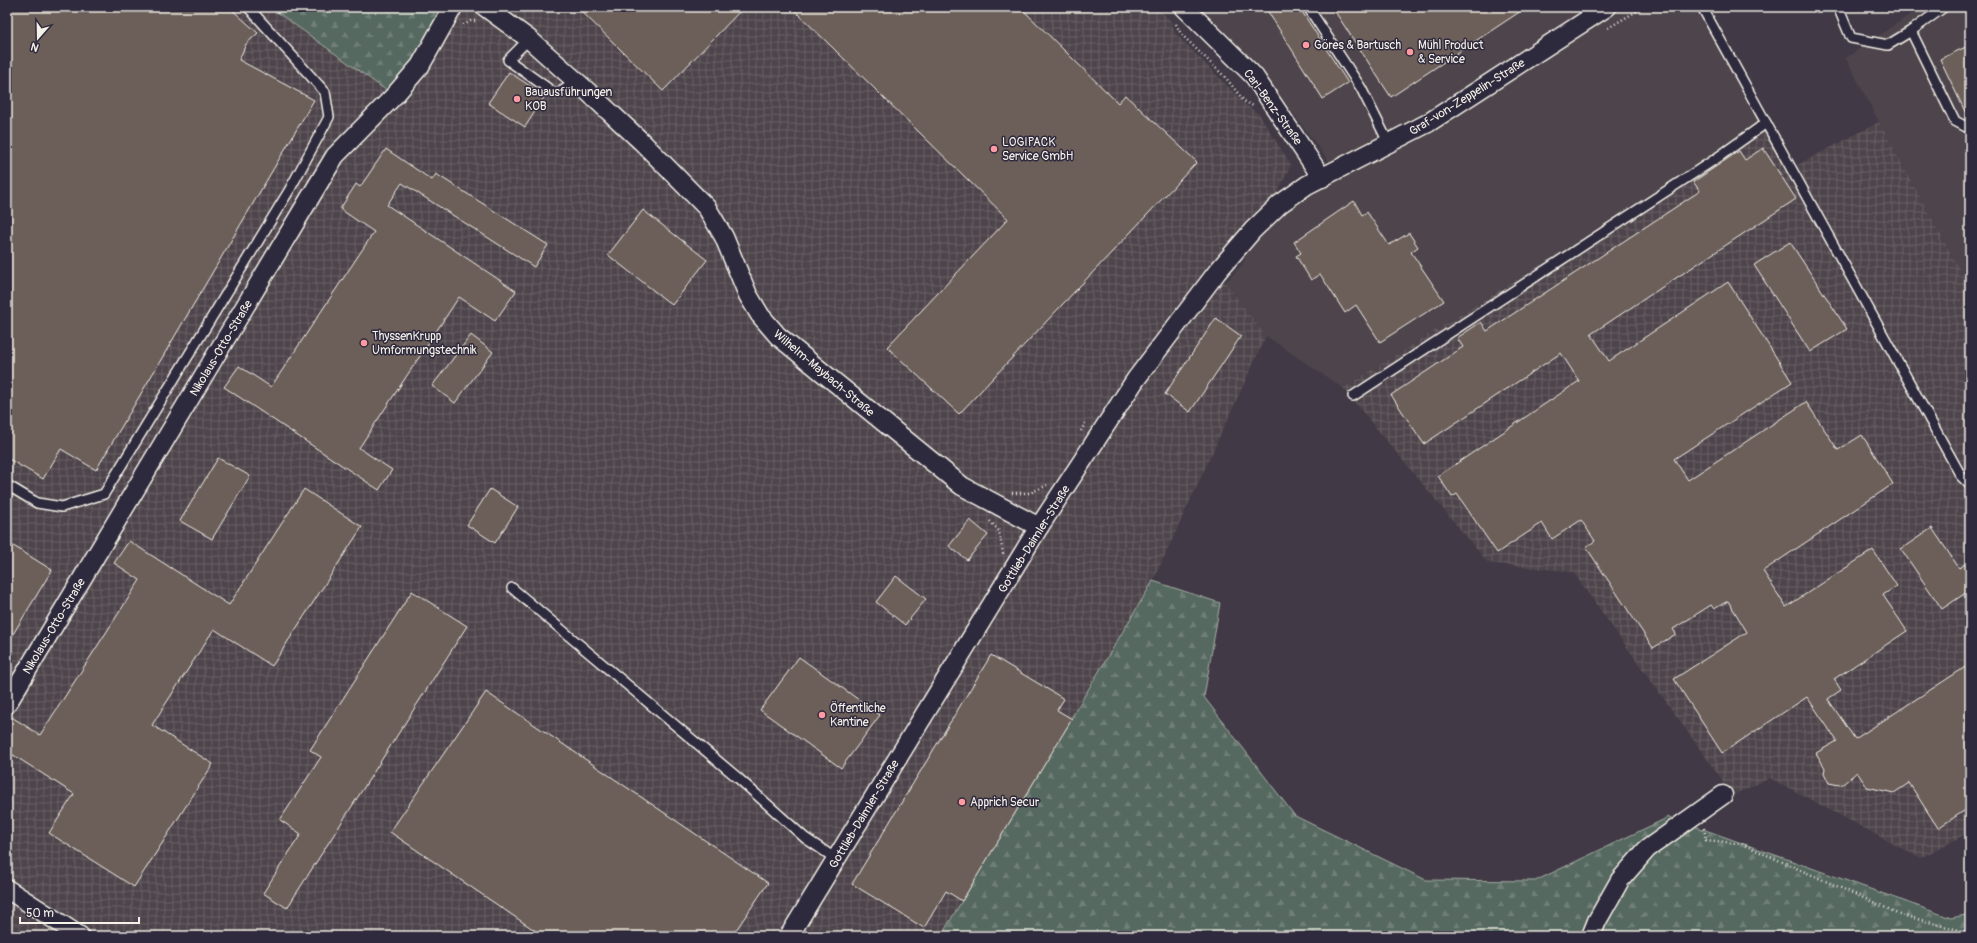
<svg xmlns="http://www.w3.org/2000/svg" width="1977" height="943" viewBox="0 0 1977 943" font-family="Pangolin,sans-serif">
  <defs>
    <pattern id="industrial-grid" width="8" height="8" patternUnits="userSpaceOnUse"><rect width="8" height="8" fill="#4e454c"/><path d="M0 4h8M4 0v8" fill="none" stroke="#686066"/></pattern>
    <pattern id="forest-firs" width="22" height="20" patternUnits="userSpaceOnUse"><rect width="22" height="20" fill="#566961"/><path d="M5 1l3.5 6h-7zM16 11l3.5 6h-7z" fill="#6f7f78"/></pattern>
  </defs>
  <rect width="100%" height="100%" fill="#413a46"/>
  <filter id="ink" filterUnits="userSpaceOnUse"><feTurbulence type="fractalNoise" baseFrequency=".025" numOctaves="2"/><feDisplacementMap in="SourceGraphic" scale="8" xChannelSelector="R" yChannelSelector="G"/><feConvolveMatrix kernelMatrix="1 2 1 2 8 2 1 2 1" color-interpolation-filters="sRGB"/></filter>
  <g filter="url(#ink)">
    <g fill="#4e454c">
      <path d="M 1196,7 L 1702,7 L 1766,123 L 1343,388 L 1266,336 L 1225,283 L 1242,265 L 1249,248 L 1257,237 L 1285,211 L 1340,176 L 1260,69 Z"/>
      <path d="M 1921,7 L 1970,7 L 1970,288 L 1879,122 L 1846,58 Z"/>
    </g>
    <g fill="url(#industrial-grid)">
      <path d="M 7,7 L 270,7 L 394,96 L 453,7 L 1157,7 L 1171,21 L 1175,33 L 1247,106 L 1259,114 L 1291,165 L 1265,218 L 1217,272 L 1266,336 L 1153,581 L 941,936 L 7,936 Z"/>
      <path d="M 1879,122 L 1970,288 L 1970,832 L 1920,858 L 1770,778 L 1733,795 L 1573,572 L 1488,563 L 1343,388 L 1766,123 L 1792,168 Z"/>
    </g>
    <g fill="url(#forest-firs)" stroke="#a5ada4">
      <path d="M 270,7 L 453,7 L 394,96 Z"/>
      <path d="M 1153,581 L 1220,603 L 1204,697 L 1295,816 L 1426,880 L 1535,881 L 1669,817 L 1951,918 L 1970,914 L 1970,936 L 941,936 Z"/>
    </g>
    <g fill="#6c5f5a" stroke="#f4f1e8">
      <path d="M 7,7 L 229,7 L 258,33 L 246,44 L 239,60 L 314,100 L 96,470 L 61,449 L 43,479 L 7,458 Z"/>
      <path d="M 577,7 L 744,7 L 663,91 Z"/>
      <path d="M 791,7 L 1020,7 L 1118,103 L 1125,95 L 1197,162 L 959,414 L 887,347 L 1008,219 Z"/>
      <path d="M 1265,7 L 1299,7 L 1348,83 L 1323,99 Z"/>
      <path d="M 1332,7 L 1527,7 L 1391,97 Z"/>
      <path d="M 1970,45 L 1970,122 L 1940,59 Z"/>
      <path d="M 509,72 L 545,96 L 525,127 L 488,103 Z"/>
      <path d="M 1763,148 L 1796,199 L 1591,334 L 1609,361 L 1728,282 L 1792,382 L 1674,459 L 1688,480 L 1806,402 L 1838,450 L 1862,435 L 1893,484 L 1763,571 L 1786,607 L 1873,550 L 1897,586 L 1883,595 L 1907,631 L 1834,679 L 1841,690 L 1828,699 L 1855,739 L 1970,664 L 1970,807 L 1938,828 L 1909,783 L 1894,793 L 1867,787 L 1857,772 L 1843,784 L 1839,785 L 1829,783 L 1824,773 L 1825,768 L 1816,753 L 1837,741 L 1807,697 L 1722,753 L 1674,679 L 1747,632 L 1728,601 L 1714,609 L 1711,605 L 1673,629 L 1676,634 L 1653,648 L 1586,547 L 1595,541 L 1581,520 L 1552,539 L 1542,523 L 1497,553 L 1457,494 L 1452,497 L 1438,476 L 1579,381 L 1561,353 L 1424,444 L 1391,395 L 1463,347 L 1457,338 L 1481,322 L 1487,331 L 1700,191 L 1693,182 L 1739,151 L 1745,160 Z"/>
      <path d="M 386,149 L 432,180 L 436,174 L 548,245 L 534,267 L 402,183 L 387,205 L 516,291 L 495,321 L 459,297 L 359,448 L 392,470 L 379,490 L 224,387 L 239,366 L 271,387 L 374,232 L 340,209 L 356,184 L 360,187 Z"/>
      <path d="M 1354,201 L 1362,215 L 1367,212 L 1389,245 L 1409,233 L 1418,247 L 1411,252 L 1444,301 L 1380,342 L 1356,305 L 1345,313 L 1320,274 L 1311,280 L 1296,256 L 1301,253 L 1294,242 Z"/>
      <path d="M 643,210 L 707,260 L 672,305 L 608,255 Z"/>
      <path d="M 1790,242 L 1847,329 L 1810,352 L 1754,265 Z"/>
      <path d="M 1216,318 L 1241,336 L 1190,412 L 1165,394 Z"/>
      <path d="M 471,335 L 493,352 L 455,403 L 432,386 Z"/>
      <path d="M 218,458 L 250,476 L 212,539 L 180,521 Z"/>
      <path d="M 304,489 L 362,527 L 272,666 L 214,629 L 152,725 L 213,764 L 134,887 L 49,833 L 74,794 L 7,751 L 7,714 L 40,735 L 140,580 L 114,563 L 129,541 L 229,605 Z"/>
      <path d="M 490,489 L 518,507 L 495,543 L 467,525 Z"/>
      <path d="M 970,520 L 988,535 L 967,560 L 949,546 Z"/>
      <path d="M 1932,528 L 1959,568 L 1970,561 L 1970,590 L 1942,609 L 1901,549 Z"/>
      <path d="M 7,542 L 52,570 L 7,644 Z"/>
      <path d="M 896,576 L 926,599 L 905,625 L 876,602 Z"/>
      <path d="M 412,591 L 467,626 L 287,908 L 263,893 L 301,834 L 280,820 L 321,757 L 310,750 Z"/>
      <path d="M 991,655 L 1064,699 L 1057,710 L 1072,719 L 962,901 L 946,891 L 924,928 L 852,884 Z"/>
      <path d="M 799,657 L 880,715 L 841,768 L 760,710 Z"/>
      <path d="M 486,692 L 768,883 L 732,936 L 543,936 L 390,832 Z"/>
    </g>
    <g fill="none" stroke-linecap="round" stroke-linejoin="round">
      <defs>
        <g id="lane">
          <path d="M 1308,7 L 1361,88 L 1389,144"/>
          <path d="M 1702,7 L 1961,476 L 1970,485"/>
          <path d="M 1838,7 L 1851,38 L 1888,45 L 1911,31 L 1955,121 L 1970,129"/>
          <path d="M 1911,31 L 1944,7"/>
          <path d="M 529,39 L 508,60 L 553,92 C 562,94 569,86 576,81"/>
          <path d="M 1353,396 L 1717,158 L 1766,123"/>
          <path d="M 7,485 L 37,503 L 62,507 L 104,494 L 290,189 L 329,117 L 325,92 L 248,7"/>
          <path d="M 512,588 L 738,778 L 805,838 L 836,859"/>
        </g>
        <g id="street">
          <path d="M 485,7 L 529,39 L 586,90 L 642,142 L 707,208 L 724,237 L 748,295 L 760,315 L 778,336 L 962,486 L 1039,527"/>
          <path d="M 1184,7 L 1254,76 L 1322,178"/>
          <path d="M 7,704 L 335,156 L 394,96 L 420,66 L 453,7"/>
          <path d="M 7,889 L 80,936"/>
          <path d="M 789,936 L 1039,527 L 1136,379 L 1217,272 L 1253,230 L 1280,204 L 1307,185 L 1428,123 L 1607,7"/>
          <path d="M 1591,936 L 1597,921 L 1620,880 L 1647,849 L 1723,795"/>
        </g>
      </defs>
      <use href="#lane" stroke="#f4f1e8" stroke-width="12"/>
      <use href="#street" stroke="#f4f1e8" stroke-width="21"/>
      <g stroke="#f4f1e8" stroke-width="2.5" stroke-dasharray="1 3" stroke-linecap="butt">
        <path d="M 1162,7 L 1168,12"/>
        <path d="M 1176,24 L 1181,34 L 1226,78 L 1244,101 L 1253,106"/>
        <path d="M 463,25 L 471,21 L 475,21"/>
        <path d="M 1608,28 L 1644,7"/>
        <path d="M 1081,431 L 1086,421"/>
        <path d="M 1012,493 L 1030,493 L 1047,485"/>
        <path d="M 990,521 L 999,531 L 1003,554"/>
        <path d="M 1704,828 L 1706,840 L 1742,844 L 1902,915 L 1970,933"/>
      </g>
      <use href="#lane" stroke="#2f2a3d" stroke-width="9"/>
      <use href="#street" stroke="#2f2a3d" stroke-width="18"/>
    </g>
  </g>
  <g fill="#ff9aa2" stroke="#2f2a3d" stroke-width="1.5">
    <circle cx="1306" cy="45" r="4"/>
    <circle cx="1410" cy="52" r="4"/>
    <circle cx="517" cy="99" r="4"/>
    <circle cx="994" cy="149" r="4"/>
    <circle cx="364" cy="343" r="4"/>
    <circle cx="822" cy="715" r="4"/>
    <circle cx="962" cy="802" r="4"/>
  </g>
  <g text-anchor="middle" stroke-width="3" stroke-linejoin="round" paint-order="stroke">
    <g font-size="12" fill="#f4f1e8" stroke="#2f2a3d" text-anchor="start">
      <text x="1314" y="49">Göres &amp; Bartusch</text>
      <text x="1418" y="49">Mühl Product<tspan x="1418" dy="14">&amp; Service</tspan></text>
      <text x="525" y="96">Bauausführungen<tspan x="525" dy="14">KOB</tspan></text>
      <text x="1002" y="146">LOGIPACK<tspan x="1002" dy="14">Service GmbH</tspan></text>
      <text x="372" y="340">ThyssenKrupp<tspan x="372" dy="14">Umformungstechnik</tspan></text>
      <text x="830" y="712">Öffentliche<tspan x="830" dy="14">Kantine</tspan></text>
      <text x="970" y="806">Apprich Secur</text>
    </g>
    <g font-size="12" fill="#f4f1e8" stroke="#2f2a3d">
      <text transform="translate(1467 97) rotate(-32)" y="4">Graf-von-Zeppelin-Straße</text>
      <text transform="translate(1273 107) rotate(54)" y="4">Carl-Benz-Straße</text>
      <text transform="translate(221 348) rotate(-59)" y="4">Nikolaus-Otto-Straße</text>
      <text transform="translate(824 373) rotate(40)" y="4">Wilhelm-Maybach-Straße</text>
      <text transform="translate(1034 539) rotate(-58)" y="4">Gottlieb-Daimler-Straße</text>
      <text transform="translate(54 626) rotate(-59)" y="4">Nikolaus-Otto-Straße</text>
      <text transform="translate(864 814) rotate(-59)" y="4">Gottlieb-Daimler-Straße</text>
    </g>
  </g>
  <rect width="1977" height="943" fill="none" stroke="#2f2a3d" stroke-width="24"/>
  <rect x="12" y="12" width="1953" height="919" fill="none" stroke="#f4f1e8" stroke-width="1.5" filter="url(#ink)"/>
  <g transform="translate(38 38) rotate(200)" stroke="#2f2a3d" stroke-width="3" paint-order="stroke">
  <path d="M0-3L7 15L0 10L-7 15Z" fill="#f4f1e8"/>
  <text y="-6" font-size="11" font-weight="bold" text-anchor="middle" fill="#f4f1e8">N</text>
  </g>
  <path d="M20 917v6h119v-6" fill="none" stroke="#f4f1e8" stroke-width="2"/>
  <text x="26" y="917" font-size="12" fill="#f4f1e8" stroke="#2f2a3d" stroke-width="3" paint-order="stroke">50 m</text>
</svg>
